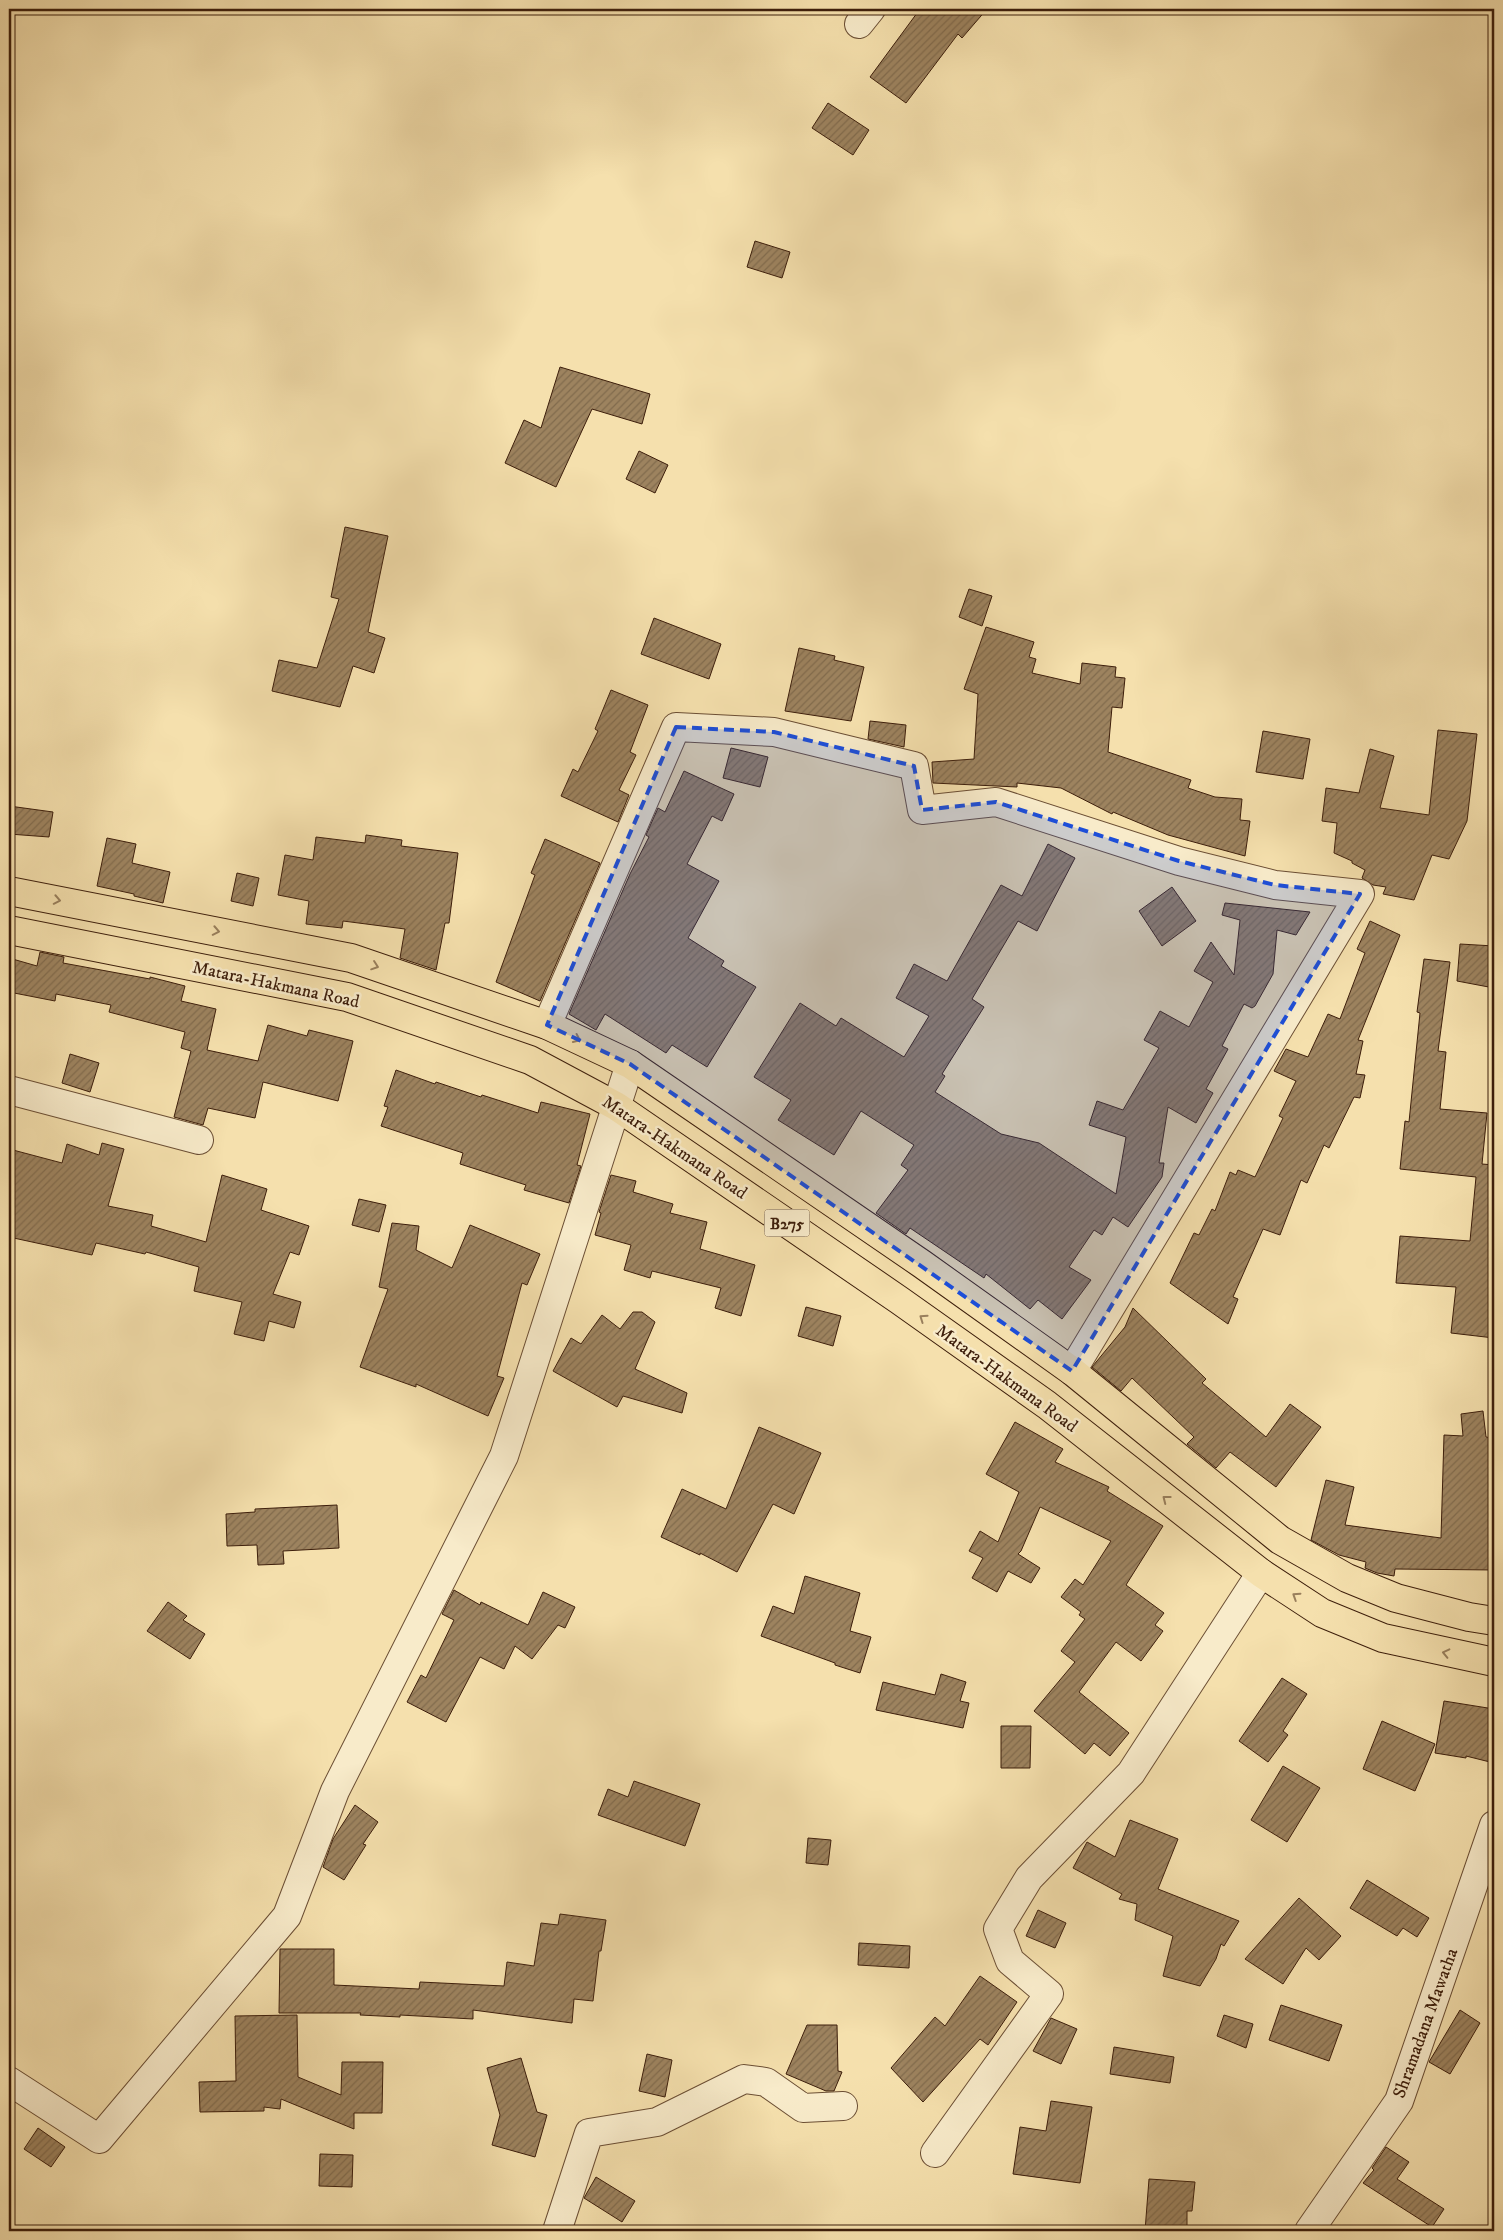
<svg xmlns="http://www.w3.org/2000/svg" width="1503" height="2240" viewBox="0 0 1503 2240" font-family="'IM FELL DW Pica',serif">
  <defs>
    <pattern id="building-hatch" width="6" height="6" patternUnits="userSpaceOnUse" patternTransform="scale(1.25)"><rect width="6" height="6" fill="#9d835f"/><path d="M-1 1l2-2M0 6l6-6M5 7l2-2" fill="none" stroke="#816b4d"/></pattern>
  </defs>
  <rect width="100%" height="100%" fill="#f5e0ad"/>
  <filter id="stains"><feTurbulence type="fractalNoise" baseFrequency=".004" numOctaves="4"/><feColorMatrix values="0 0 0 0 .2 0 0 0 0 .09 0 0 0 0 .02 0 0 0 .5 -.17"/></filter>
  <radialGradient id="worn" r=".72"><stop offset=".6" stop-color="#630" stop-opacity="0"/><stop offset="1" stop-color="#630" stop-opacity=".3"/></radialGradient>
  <g fill="url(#building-hatch)" stroke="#3d1e0b">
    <path d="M 920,9 L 987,9 L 962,38 L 958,34 L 906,103 L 870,77 Z"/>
    <path d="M 828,103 L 869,130 L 853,155 L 812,128 Z"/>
    <path d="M 755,241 L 790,252 L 782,278 L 747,267 Z"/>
    <path d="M 560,367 L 650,394 L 642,424 L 592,409 L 556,487 L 505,463 L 524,420 L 541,428 Z"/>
    <path d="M 639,451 L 668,465 L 655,493 L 626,479 Z"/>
    <path d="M 345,527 L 388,536 L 368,632 L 385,638 L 374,673 L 353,666 L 340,707 L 272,691 L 279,660 L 317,668 L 339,599 L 331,597 Z"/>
    <path d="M 969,589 L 992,596 L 982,626 L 959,617 Z"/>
    <path d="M 654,618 L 721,644 L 709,679 L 641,654 Z"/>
    <path d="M 986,627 L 1034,642 L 1029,657 L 1036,659 L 1032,673 L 1080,684 L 1082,663 L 1116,667 L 1115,677 L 1125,678 L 1122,708 L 1112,707 L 1108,752 L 1191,780 L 1188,788 L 1215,797 L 1242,799 L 1240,820 L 1250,821 L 1245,856 L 1168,835 L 1113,812 L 1112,814 L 1061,788 L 1017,783 L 1017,787 L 933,783 L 932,762 L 974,759 L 978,694 L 964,689 Z"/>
    <path d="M 799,648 L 835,656 L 834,660 L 864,667 L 851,721 L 785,711 Z"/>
    <path d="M 611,690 L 648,705 L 630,752 L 636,755 L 619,790 L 629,795 L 618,822 L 561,796 L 573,769 L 578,772 L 598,731 L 595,729 Z"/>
    <path d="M 870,721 L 906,725 L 904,747 L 868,739 Z"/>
    <path d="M 1438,730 L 1477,734 L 1467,821 L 1449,859 L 1432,855 L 1414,900 L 1383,894 L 1386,887 L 1373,885 L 1362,878 L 1365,870 L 1352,863 L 1352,861 L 1334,853 L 1337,823 L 1322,821 L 1326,788 L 1359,793 L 1370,749 L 1394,756 L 1380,808 L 1429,815 Z"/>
    <path d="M 1263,731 L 1310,739 L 1303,779 L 1256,772 Z"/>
    <path d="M 731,748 L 768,757 L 760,787 L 723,778 Z"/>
    <path d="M 684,771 L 734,794 L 722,821 L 712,816 L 687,864 L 719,881 L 688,938 L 724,961 L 721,966 L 756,987 L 707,1067 L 672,1045 L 666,1053 L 605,1014 L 596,1030 L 569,1014 L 630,874 L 649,837 L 646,835 L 658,808 L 665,812 Z"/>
    <path d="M 9,806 L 53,812 L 49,837 L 9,834 Z"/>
    <path d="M 366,835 L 402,840 L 401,846 L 458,853 L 449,923 L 445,923 L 436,970 L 400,958 L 405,929 L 343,921 L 342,928 L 306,924 L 309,901 L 278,895 L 285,855 L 313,860 L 316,837 L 365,843 Z"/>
    <path d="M 107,838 L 136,844 L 132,863 L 170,872 L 163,903 L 134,896 L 134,894 L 97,886 Z"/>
    <path d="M 545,839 L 600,863 L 540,1001 L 496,982 L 535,875 L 531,873 Z"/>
    <path d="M 1048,844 L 1075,858 L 1037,931 L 1018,921 L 972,999 L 984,1007 L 942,1074 L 945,1076 L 935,1092 L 1001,1134 L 1039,1143 L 1116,1194 L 1126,1137 L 1089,1125 L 1097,1101 L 1123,1110 L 1159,1048 L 1144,1040 L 1160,1011 L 1189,1027 L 1213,982 L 1194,971 L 1211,942 L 1234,975 L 1240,920 L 1222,915 L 1225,903 L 1310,912 L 1296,935 L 1277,930 L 1273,974 L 1255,1006 L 1252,1008 L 1244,1004 L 1222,1046 L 1228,1049 L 1206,1089 L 1213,1093 L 1196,1123 L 1168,1107 L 1159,1163 L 1164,1163 L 1162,1177 L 1128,1227 L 1113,1217 L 1102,1235 L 1094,1230 L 1069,1267 L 1091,1280 L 1062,1319 L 1038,1300 L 1030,1309 L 986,1274 L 984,1278 L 910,1228 L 906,1234 L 876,1213 L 908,1170 L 901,1165 L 914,1145 L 861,1111 L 834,1155 L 778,1120 L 791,1100 L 754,1077 L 800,1003 L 836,1026 L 841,1018 L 904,1057 L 929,1016 L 896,998 L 914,964 L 947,981 L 1001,885 L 1022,896 Z"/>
    <path d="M 237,873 L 259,878 L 253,906 L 231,901 Z"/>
    <path d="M 1172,887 L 1196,921 L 1162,946 L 1139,911 Z"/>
    <path d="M 1370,921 L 1400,935 L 1358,1040 L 1363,1041 L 1356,1074 L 1365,1075 L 1360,1098 L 1354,1097 L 1329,1148 L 1324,1145 L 1307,1183 L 1301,1180 L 1280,1235 L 1263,1229 L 1233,1297 L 1238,1299 L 1228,1324 L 1170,1283 L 1194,1233 L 1199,1235 L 1212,1209 L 1215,1211 L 1230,1172 L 1236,1175 L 1238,1170 L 1255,1177 L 1283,1118 L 1279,1116 L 1296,1081 L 1274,1071 L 1286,1049 L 1308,1057 L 1328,1014 L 1340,1019 L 1365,953 L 1357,949 Z"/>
    <path d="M 1460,944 L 1494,946 L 1494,988 L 1457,981 Z"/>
    <path d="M 40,952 L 64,957 L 63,963 L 150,979 L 150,977 L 185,986 L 181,1001 L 216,1009 L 207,1050 L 258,1061 L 268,1025 L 307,1036 L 309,1030 L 353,1041 L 338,1101 L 263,1082 L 255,1118 L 208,1108 L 203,1125 L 174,1117 L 191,1051 L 181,1048 L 185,1032 L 109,1012 L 111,1005 L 56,994 L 55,1001 L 9,992 L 9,958 L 37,966 Z"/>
    <path d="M 1424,959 L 1450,962 L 1438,1051 L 1446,1052 L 1440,1109 L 1487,1113 L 1482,1164 L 1494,1165 L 1494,1338 L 1451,1333 L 1456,1287 L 1396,1283 L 1400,1236 L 1470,1241 L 1476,1177 L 1400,1169 L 1405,1121 L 1409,1122 L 1420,1013 L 1417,1012 Z"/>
    <path d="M 70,1054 L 99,1063 L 90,1092 L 62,1083 Z"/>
    <path d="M 396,1070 L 435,1084 L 436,1082 L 481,1097 L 482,1095 L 538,1113 L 541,1102 L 590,1114 L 577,1165 L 581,1166 L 569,1203 L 524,1190 L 526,1185 L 460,1164 L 463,1153 L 381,1126 L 388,1107 L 384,1106 Z"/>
    <path d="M 102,1143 L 124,1149 L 108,1206 L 153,1215 L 151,1226 L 206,1242 L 222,1175 L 267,1189 L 261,1210 L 309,1226 L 299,1255 L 290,1252 L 273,1294 L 301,1302 L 294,1328 L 269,1321 L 264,1341 L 234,1334 L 242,1302 L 194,1291 L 199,1267 L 146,1252 L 145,1254 L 96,1243 L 92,1255 L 9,1237 L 9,1164 L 13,1150 L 62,1163 L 67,1144 L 99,1155 Z"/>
    <path d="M 611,1175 L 636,1181 L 633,1192 L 673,1204 L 670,1213 L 707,1222 L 700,1249 L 755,1265 L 741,1316 L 715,1308 L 721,1288 L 652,1271 L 650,1278 L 624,1270 L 631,1245 L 595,1235 L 601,1213 L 599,1212 Z"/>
    <path d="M 359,1199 L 386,1205 L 379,1232 L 352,1225 Z"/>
    <path d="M 392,1223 L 419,1226 L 416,1250 L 452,1268 L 470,1225 L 540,1254 L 527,1285 L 522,1283 L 497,1376 L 504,1378 L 488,1416 L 416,1384 L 416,1387 L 360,1367 L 388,1289 L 379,1287 Z"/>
    <path d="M 806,1307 L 841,1316 L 833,1346 L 798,1336 Z"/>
    <path d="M 1133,1308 L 1206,1379 L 1202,1383 L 1266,1437 L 1290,1404 L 1321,1427 L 1276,1487 L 1230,1452 L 1216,1468 L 1187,1444 L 1194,1437 L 1132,1378 L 1121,1391 L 1092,1367 L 1125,1327 Z"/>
    <path d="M 633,1312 L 642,1312 L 655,1322 L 635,1369 L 687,1393 L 682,1413 L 623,1396 L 617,1407 L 553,1371 L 571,1338 L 581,1344 L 602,1315 L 620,1329 Z"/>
    <path d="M 1483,1411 L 1486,1437 L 1492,1438 L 1492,1448 L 1494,1448 L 1494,1570 L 1395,1569 L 1394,1576 L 1377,1573 L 1365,1568 L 1366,1562 L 1339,1555 L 1311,1540 L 1326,1480 L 1354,1487 L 1345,1525 L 1441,1538 L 1444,1435 L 1463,1436 L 1461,1414 Z"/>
    <path d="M 1015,1422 L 1063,1449 L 1055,1462 L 1109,1487 L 1107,1491 L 1163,1526 L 1126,1585 L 1164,1613 L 1155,1625 L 1163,1631 L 1141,1661 L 1116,1642 L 1079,1692 L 1129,1733 L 1110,1756 L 1094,1743 L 1085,1754 L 1034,1711 L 1075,1662 L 1061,1651 L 1085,1619 L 1079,1615 L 1081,1612 L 1061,1597 L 1075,1579 L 1083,1585 L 1111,1541 L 1040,1507 L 1021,1551 L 1018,1554 L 1040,1568 L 1031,1583 L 1008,1571 L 997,1592 L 972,1578 L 983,1558 L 969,1551 L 980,1531 L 998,1542 L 1019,1492 L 986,1474 Z"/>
    <path d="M 759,1427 L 821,1453 L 794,1514 L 773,1504 L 737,1572 L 700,1553 L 700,1555 L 661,1537 L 682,1489 L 726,1509 Z"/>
    <path d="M 337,1505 L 339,1548 L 283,1551 L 284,1564 L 258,1565 L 257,1545 L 227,1546 L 226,1514 L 255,1512 L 255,1509 Z"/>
    <path d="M 805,1576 L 860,1593 L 850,1631 L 871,1637 L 860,1673 L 835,1665 L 835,1663 L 761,1636 L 773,1606 L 794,1614 Z"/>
    <path d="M 454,1590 L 480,1605 L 481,1602 L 528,1625 L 543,1592 L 575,1607 L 565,1628 L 558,1625 L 532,1659 L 515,1646 L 504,1669 L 480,1657 L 446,1722 L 407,1702 L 421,1675 L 426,1678 L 454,1620 L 442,1614 Z"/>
    <path d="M 168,1602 L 187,1616 L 183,1620 L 205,1634 L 190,1659 L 147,1631 Z"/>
    <path d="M 941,1674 L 966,1682 L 960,1701 L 969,1703 L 963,1728 L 876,1710 L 883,1682 L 935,1695 Z"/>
    <path d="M 1282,1678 L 1307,1694 L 1283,1731 L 1288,1735 L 1268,1762 L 1239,1741 Z"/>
    <path d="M 1444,1701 L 1494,1709 L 1494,1763 L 1466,1756 L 1466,1758 L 1435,1753 Z"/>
    <path d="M 1382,1721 L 1435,1744 L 1415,1791 L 1363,1769 Z"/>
    <path d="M 1001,1726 L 1031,1726 L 1030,1768 L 1001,1768 Z"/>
    <path d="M 1283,1766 L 1320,1788 L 1287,1842 L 1251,1820 Z"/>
    <path d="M 634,1781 L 700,1804 L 685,1846 L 598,1815 L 608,1789 L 628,1797 Z"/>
    <path d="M 355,1805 L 378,1822 L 363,1844 L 366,1845 L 344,1880 L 323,1867 L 333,1839 Z"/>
    <path d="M 1130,1820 L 1178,1839 L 1158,1889 L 1239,1921 L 1224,1946 L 1221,1944 L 1216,1959 L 1200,1986 L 1163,1976 L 1173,1936 L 1135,1920 L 1137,1904 L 1119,1899 L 1122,1894 L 1073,1868 L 1087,1842 L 1115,1857 Z"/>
    <path d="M 808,1838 L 831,1840 L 828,1865 L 806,1863 Z"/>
    <path d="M 1367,1880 L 1429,1918 L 1417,1937 L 1403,1928 L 1397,1936 L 1350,1908 Z"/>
    <path d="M 1299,1898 L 1341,1936 L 1319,1960 L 1306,1948 L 1283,1984 L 1245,1959 Z"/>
    <path d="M 1038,1910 L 1066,1923 L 1055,1948 L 1026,1936 Z"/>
    <path d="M 560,1914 L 606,1920 L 601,1951 L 599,1951 L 593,2001 L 574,1999 L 572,2023 L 473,2010 L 473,2019 L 400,2015 L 400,2017 L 360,2015 L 361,2013 L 279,2013 L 280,1949 L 334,1949 L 334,1985 L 419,1989 L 420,1982 L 504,1986 L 507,1962 L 534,1966 L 541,1923 L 558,1925 Z"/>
    <path d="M 859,1943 L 910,1946 L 909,1968 L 858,1965 Z"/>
    <path d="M 980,1976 L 1017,2002 L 988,2045 L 980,2039 L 923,2102 L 891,2068 L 935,2017 L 945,2026 Z"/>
    <path d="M 1281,2005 L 1342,2025 L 1329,2061 L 1269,2040 Z"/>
    <path d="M 1460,2010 L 1480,2023 L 1450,2074 L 1429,2062 Z"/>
    <path d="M 297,2015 L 298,2077 L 341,2095 L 342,2062 L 383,2062 L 382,2113 L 354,2113 L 354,2129 L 281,2099 L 280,2109 L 264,2107 L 264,2111 L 200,2112 L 199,2082 L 236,2081 L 235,2016 Z"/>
    <path d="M 1224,2015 L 1253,2024 L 1246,2048 L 1217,2036 Z"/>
    <path d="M 1051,2018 L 1077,2029 L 1061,2064 L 1033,2051 Z"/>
    <path d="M 807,2025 L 837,2025 L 838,2071 L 842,2072 L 834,2091 L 826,2091 L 786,2074 Z"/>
    <path d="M 1114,2047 L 1174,2057 L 1170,2083 L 1110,2074 Z"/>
    <path d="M 647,2054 L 672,2060 L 665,2097 L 639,2091 Z"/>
    <path d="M 521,2058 L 537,2112 L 547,2115 L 535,2157 L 492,2145 L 500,2115 L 487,2068 Z"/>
    <path d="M 1051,2101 L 1092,2107 L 1080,2183 L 1013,2174 L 1020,2127 L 1046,2131 Z"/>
    <path d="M 38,2128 L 65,2147 L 51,2167 L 24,2149 Z"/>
    <path d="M 1386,2147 L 1409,2162 L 1397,2179 L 1444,2209 L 1432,2227 L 1363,2183 L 1374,2170 L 1372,2168 Z"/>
    <path d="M 320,2154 L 353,2155 L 352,2187 L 319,2186 Z"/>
    <path d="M 596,2177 L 635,2201 L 622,2222 L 584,2198 Z"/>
    <path d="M 1149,2179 L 1195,2182 L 1192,2211 L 1187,2211 L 1187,2231 L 1145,2231 Z"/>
  </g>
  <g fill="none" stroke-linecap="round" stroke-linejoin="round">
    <defs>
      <g id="street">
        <path d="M 859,24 L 871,9"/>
        <path d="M 547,1025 L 676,727 L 774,732 L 914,766 L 922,810 L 996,802 L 1179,861 L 1275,885 L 1360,894 L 1072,1371"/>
        <path d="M 9,1090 L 199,1140"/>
        <path d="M 9,2081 L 99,2139 L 287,1916 L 335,1791 L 504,1456 L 630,1064"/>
        <path d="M 935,2153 L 1049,1994 L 1010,1961 L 998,1929 L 1029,1878 L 1131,1773 L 1261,1573"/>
        <path d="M 557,2231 L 589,2133 L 657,2122 L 744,2079 L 766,2082 L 803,2108 L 843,2106"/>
        <path d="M 1309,2231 L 1399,2101 L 1494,1825"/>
      </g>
      <g id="primary">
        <path d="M 9,891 L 351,958 L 547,1025 L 630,1064 L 922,1264 L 1072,1371 L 1280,1540 L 1347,1578 L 1396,1598 L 1469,1617 L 1494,1621"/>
        <path d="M 9,930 L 347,997 L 530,1060 L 616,1106 L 899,1300 L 1047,1405 L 1261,1573 L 1322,1613 L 1383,1638 L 1494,1662"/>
      </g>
    </defs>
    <use href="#street" stroke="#6b4e34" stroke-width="30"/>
    <use href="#primary" stroke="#3d1e0b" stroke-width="30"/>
    <use href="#street" stroke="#f8ebca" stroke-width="28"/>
    <use href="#primary" stroke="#f5e0ad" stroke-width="28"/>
  </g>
  <defs><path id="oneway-chevron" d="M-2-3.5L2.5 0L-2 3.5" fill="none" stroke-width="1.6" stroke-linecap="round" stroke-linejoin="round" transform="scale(1.25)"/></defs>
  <g stroke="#997f5c">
    <use href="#oneway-chevron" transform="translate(57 900) rotate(11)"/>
    <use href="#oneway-chevron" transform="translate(216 931) rotate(11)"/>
    <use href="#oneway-chevron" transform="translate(375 966) rotate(19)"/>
    <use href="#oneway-chevron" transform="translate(577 1039) rotate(25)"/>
    <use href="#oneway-chevron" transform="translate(923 1318) rotate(-145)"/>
    <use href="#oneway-chevron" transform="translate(1166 1499) rotate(-142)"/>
    <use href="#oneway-chevron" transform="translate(1296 1596) rotate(-147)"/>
    <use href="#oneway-chevron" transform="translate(1446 1653) rotate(-167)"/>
  </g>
  <path fill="#1d4ed8" fill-opacity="0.2" stroke="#1d4ed8" stroke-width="4" stroke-dasharray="10 6" stroke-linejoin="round" d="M 676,727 L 774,732 L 914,766 L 922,810 L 996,802 L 1179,861 L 1275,885 L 1360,894 L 1072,1371 L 630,1064 L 547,1025 Z"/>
  <g text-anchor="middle" stroke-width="5" stroke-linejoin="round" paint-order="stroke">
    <rect fill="#f8ebca" stroke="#755c44" stroke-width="1" x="764.5" y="1209.5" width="45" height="27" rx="4"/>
    <g font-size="16" font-weight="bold" fill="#3d1e0b">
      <text x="787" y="1229">B275</text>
    </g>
    <g font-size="18" fill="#3d1e0b" stroke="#f8ebca">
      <text transform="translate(276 984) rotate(12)" y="6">Matara-Hakmana Road</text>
      <text transform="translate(675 1147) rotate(34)" y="6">Matara-Hakmana Road</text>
      <text transform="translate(1007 1378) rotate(36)" y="6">Matara-Hakmana Road</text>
      <text transform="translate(1425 2023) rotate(-70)" y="6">Shramadana Mawatha</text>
    </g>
  </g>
  <rect width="1503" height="2240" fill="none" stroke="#f5e0ad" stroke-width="30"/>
  <rect x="10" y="10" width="1483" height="2220" fill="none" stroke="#3d1e0b" stroke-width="2.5"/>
  <rect x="15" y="15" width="1473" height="2210" fill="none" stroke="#3d1e0b"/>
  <rect width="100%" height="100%" filter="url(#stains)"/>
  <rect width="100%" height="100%" fill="url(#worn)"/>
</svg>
